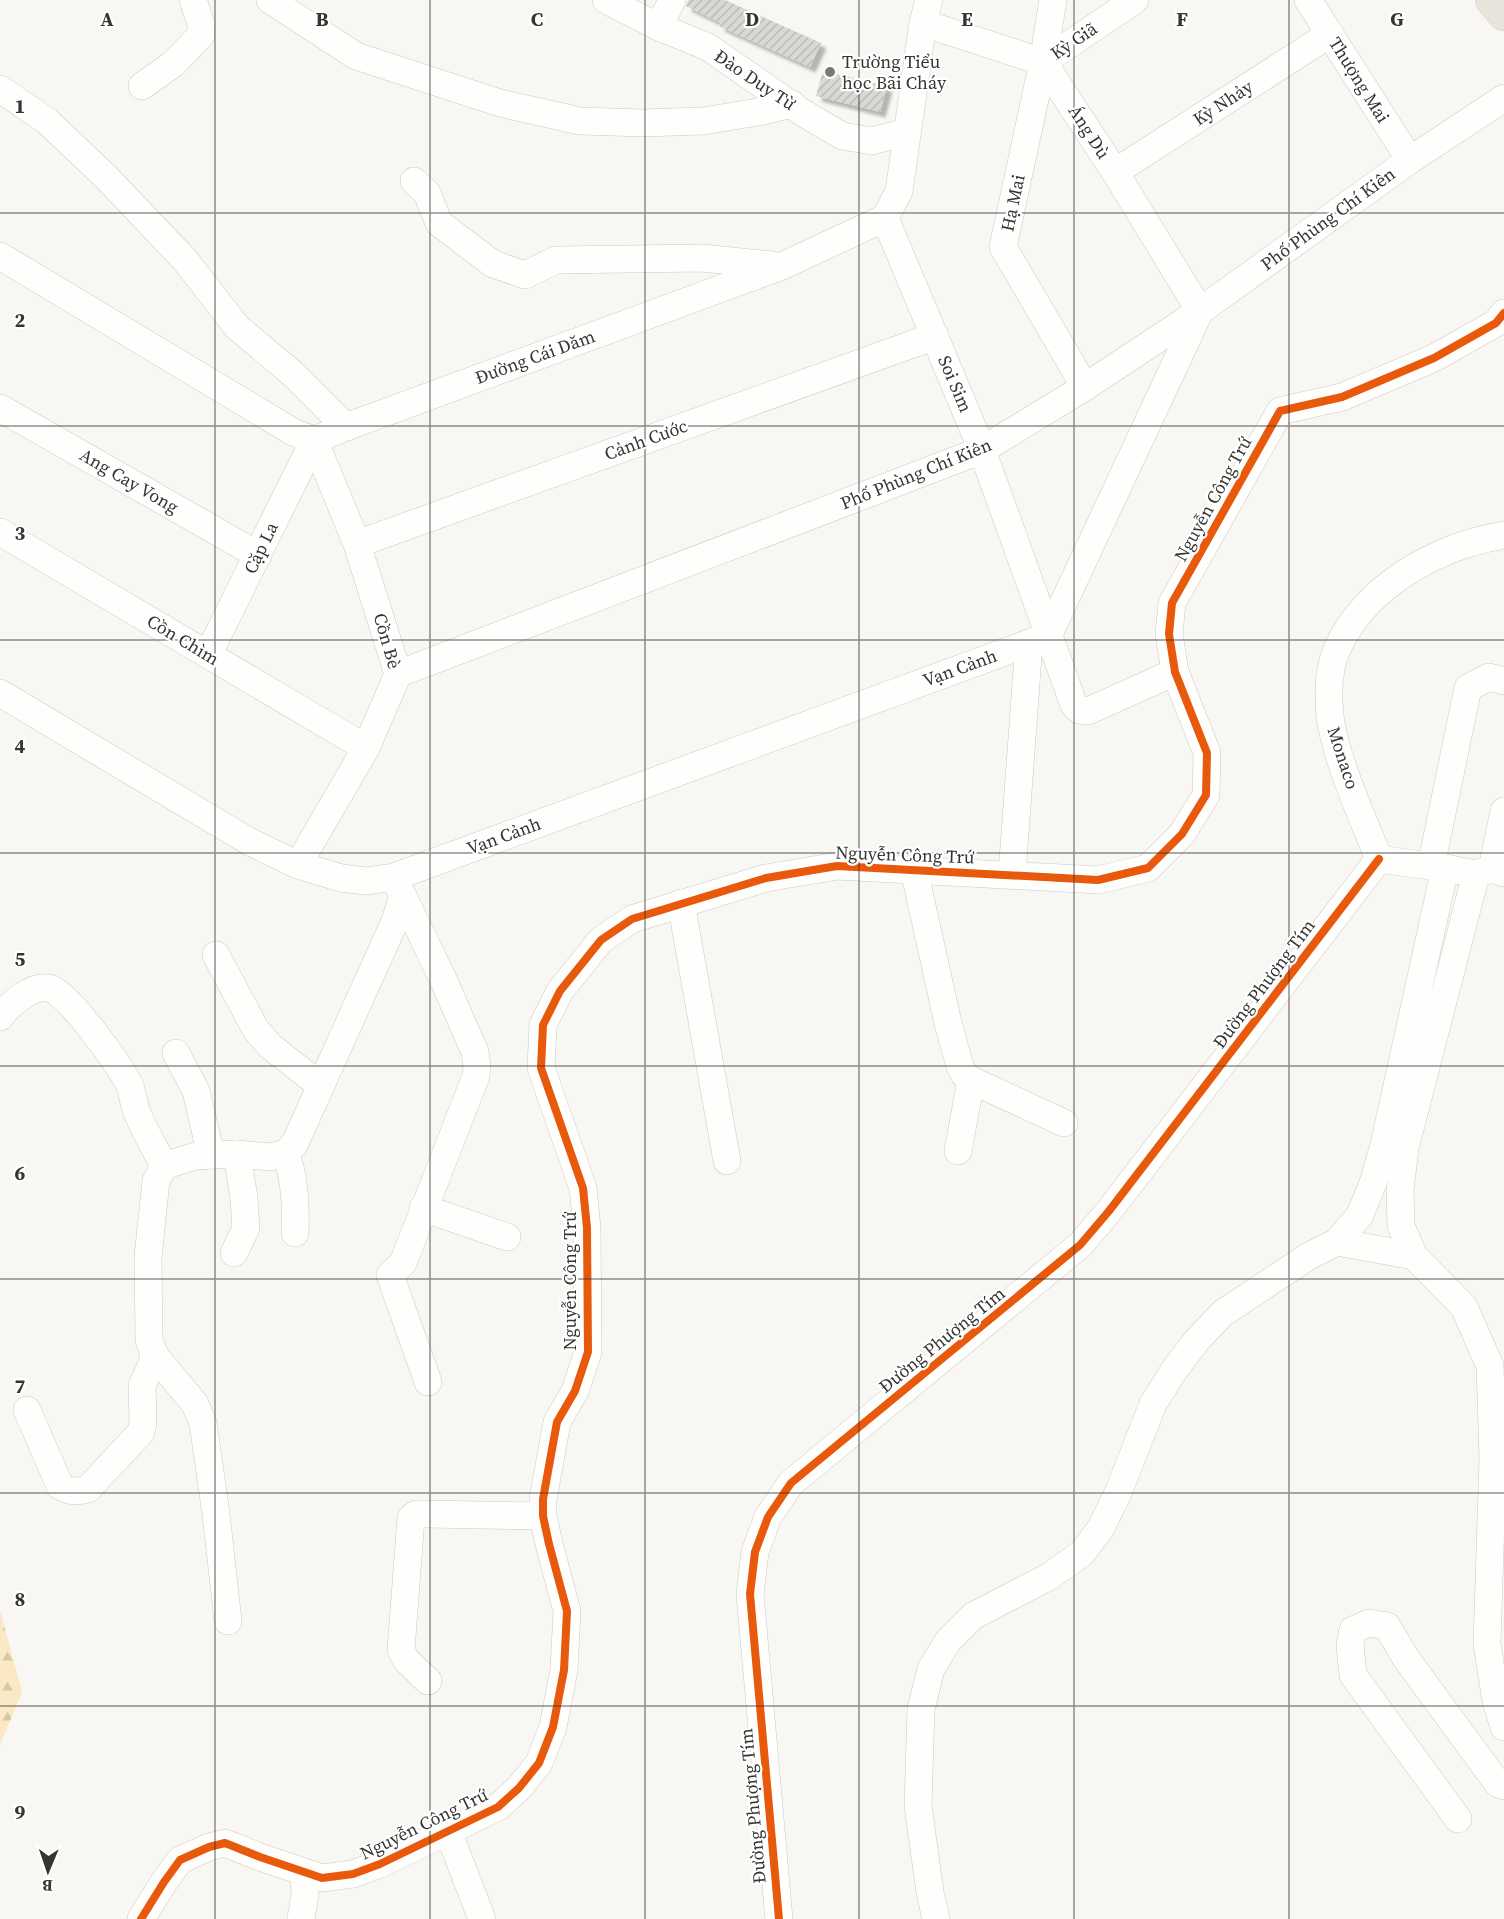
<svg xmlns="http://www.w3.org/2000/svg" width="1504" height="1919" viewBox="0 0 1504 1919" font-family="'Source Serif 4',serif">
  <defs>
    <pattern id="forest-firs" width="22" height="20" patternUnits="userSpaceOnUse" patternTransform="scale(1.5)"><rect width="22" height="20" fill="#fae9c4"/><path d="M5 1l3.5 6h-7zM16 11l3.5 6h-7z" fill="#d7c8a9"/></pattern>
    <pattern id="building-hatch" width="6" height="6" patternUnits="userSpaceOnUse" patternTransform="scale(1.5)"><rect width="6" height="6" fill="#d9d8d5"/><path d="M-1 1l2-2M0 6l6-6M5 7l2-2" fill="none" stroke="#bbbab7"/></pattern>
    <filter id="shadow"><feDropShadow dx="5.5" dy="5.5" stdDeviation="1.5" flood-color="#0004"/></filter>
  </defs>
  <rect width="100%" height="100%" fill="#f9f7f3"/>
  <path fill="url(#forest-firs)" d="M 0,1610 L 22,1692 L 0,1745 Z"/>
  <g fill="url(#building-hatch)" filter="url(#shadow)">
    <path d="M 688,0 L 725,0 L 821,43 L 810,67 L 719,26 L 721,23 L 686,6 Z"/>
    <path d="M 823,71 L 887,86 L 880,112 L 816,96 Z"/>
  </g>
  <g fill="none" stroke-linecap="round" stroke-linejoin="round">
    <defs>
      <g id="minor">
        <path d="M 270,0 L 356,56 L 500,103 L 580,121 L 643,123 L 703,121 L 758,112 L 792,104"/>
        <path d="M 606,0 L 659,27 L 708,47 L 800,111 L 842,136 L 872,141 L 906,132"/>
        <path d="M 1053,0 L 1043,62 L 1003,247 L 1085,387"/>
        <path d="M 1308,0 L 1410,160"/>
        <path d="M 923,23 L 1043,62 L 1115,172 L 1200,311 L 1048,636"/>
        <path d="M 659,27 L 672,0"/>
        <path d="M 1043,62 L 1135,0"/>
        <path d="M 142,86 L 173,64 L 201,35 L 201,24 L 193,0"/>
        <path d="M 0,89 L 47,121 L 106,177 L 185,260 L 237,327 L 293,374 L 346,427"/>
        <path d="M 1115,172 L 1330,34"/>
        <path d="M 414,181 L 427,193 L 439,223 L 493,264 L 525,275 L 556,260 L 702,258 L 772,265"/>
        <path d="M 885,218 L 982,450 L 1074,705 L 1079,710 L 1088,711 L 1175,672"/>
        <path d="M 0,256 L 293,432 L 314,440 L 346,427 L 782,266 L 885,218 L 899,191 L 923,23 L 929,0"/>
        <path d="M 0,408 L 258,555"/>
        <path d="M 0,532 L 366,748"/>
        <path d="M 357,544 L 935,336"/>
        <path d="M 208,655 L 314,440"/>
        <path d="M 398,674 L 982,450 L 1085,387 L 1200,311 L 1410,160 L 1504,98"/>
        <path d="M 0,693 L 250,842 L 298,865 L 341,878 L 366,881 L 394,877 L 1048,636"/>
        <path d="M 1379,859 C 1362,816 1336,761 1330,716 C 1328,695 1328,669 1337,649 C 1366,585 1438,546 1504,535"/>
        <path d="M 1379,859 L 1445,868 L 1476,874 L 1492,869 L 1504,873"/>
        <path d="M 298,865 L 366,748 L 398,674 L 357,544 L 314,440"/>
        <path d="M 1431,866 L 1468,688 L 1489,677 L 1504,681"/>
        <path d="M 1492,869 L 1504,811"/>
        <path d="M 914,870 L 948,1023 L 960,1066 L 964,1074 L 971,1080 L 1064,1123"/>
        <path d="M 1012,874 L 1029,643"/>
        <path d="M 1476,874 L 1405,1148 L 1400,1191 L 1401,1226 L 1414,1256 L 1464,1307 L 1490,1366 L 1493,1458 L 1487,1644 L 1496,1701 L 1504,1727"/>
        <path d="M 398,886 L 442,977 L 475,1052 L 477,1066 L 476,1076 L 403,1263 L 390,1275 L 428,1382"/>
        <path d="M 681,903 L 727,1161"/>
        <path d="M 216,955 L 256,1030 L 270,1046 L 321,1086"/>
        <path d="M 0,1017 C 10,1004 31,985 49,988 C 66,990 123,1069 130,1086 C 133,1096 134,1107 139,1117 C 146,1134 156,1150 164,1166"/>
        <path d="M 176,1053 L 196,1091 L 211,1155"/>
        <path d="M 958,1151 L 971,1080"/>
        <path d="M 286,1153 C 295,1180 296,1205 295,1233"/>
        <path d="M 423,1208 L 507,1237"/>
        <path d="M 1337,1242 L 1414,1256"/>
        <path d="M 234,1253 L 246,1228 L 244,1198 L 237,1154"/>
        <path d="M 27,1410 L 60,1486 C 70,1492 77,1492 88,1489 L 141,1432 L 143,1423 L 142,1386 L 155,1356"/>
        <path d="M 228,1621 L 216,1514 L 203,1423 L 195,1404 L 155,1356 L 149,1340 L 148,1257 L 156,1181 L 164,1166 L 195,1156 L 237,1154 L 270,1157 L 286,1153 L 295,1143 L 395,921 L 403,896"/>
        <path d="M 428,1681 L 406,1660 L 401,1650 L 411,1518 L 416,1514 L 425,1514 L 543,1516"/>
        <path d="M 1458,1819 L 1353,1675 L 1350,1645 L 1353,1630 L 1369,1623 L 1387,1626 L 1405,1657 L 1498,1784 L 1504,1786"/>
        <path d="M 448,1831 L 482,1919"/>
        <path d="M 141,1919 L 164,1882 L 180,1860 L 209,1847 L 225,1843 L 260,1857 L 322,1878 L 353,1874 L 380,1864 L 498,1807 L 519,1788 L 539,1763 L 553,1727 L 564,1670 L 567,1611 L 549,1544 L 543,1516 L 543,1499 L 557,1422 L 575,1391 L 588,1352 L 587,1228 L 583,1188 L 541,1068 L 543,1025 L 560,991 L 601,940 L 632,919 L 766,878 L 837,866 L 1098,880 L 1148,868 L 1182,834 L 1206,795 L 1207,753 L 1175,672 L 1169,634 L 1172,603 L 1280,411 L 1342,397 L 1434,358 L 1496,323 L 1504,313"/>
        <path d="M 301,1919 L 305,1894 L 304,1872"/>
        <path d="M 779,1919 L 750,1594 L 755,1552 L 768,1517 L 791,1483 L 1080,1245 L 1109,1211 L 1379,859"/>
        <path d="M 936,1919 L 930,1892 L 918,1806 L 921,1709 L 931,1669 L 948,1641 L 973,1616 L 1050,1576 L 1082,1553 L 1101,1528 L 1118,1493 L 1153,1404 L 1175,1369 L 1197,1340 L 1223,1313 L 1309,1256 L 1337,1242 L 1360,1215 L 1373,1183 L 1384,1145 L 1445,868"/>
      </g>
      <path id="major" d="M 1492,0 L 1504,14"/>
    </defs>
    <use href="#minor" stroke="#cbcac7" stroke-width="28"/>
    <use href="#major" stroke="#d4d3d2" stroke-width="34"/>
    <use href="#minor" stroke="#fefefd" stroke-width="27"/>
    <use href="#major" stroke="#e8e4db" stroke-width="33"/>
    <defs>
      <g id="cycleway">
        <path d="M 141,1919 L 164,1882 L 180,1860 L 209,1847 L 225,1843 L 260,1857 L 322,1878 L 353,1874 L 380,1864 L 498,1807 L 519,1788 L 539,1763 L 553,1727 L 564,1670 L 567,1611 L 549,1544 L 543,1516 L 543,1499 L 557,1422 L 575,1391 L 588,1352 L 587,1228 L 583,1188 L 541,1068 L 543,1025 L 560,991 L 601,940 L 632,919 L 766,878 L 837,866 L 1098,880 L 1148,868 L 1182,834 L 1206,795 L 1207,753 L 1175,672 L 1169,634 L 1172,603 L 1280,411 L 1342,397 L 1434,358 L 1496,323 L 1504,313"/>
        <path d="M 779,1919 L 750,1594 L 755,1552 L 768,1517 L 791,1483 L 1080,1245 L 1109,1211 L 1379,859"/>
      </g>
    </defs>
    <use href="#cycleway" stroke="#fff" stroke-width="11"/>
    <use href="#cycleway" stroke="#e8590c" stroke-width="8"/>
  </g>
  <path fill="none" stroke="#363532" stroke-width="1.5" stroke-opacity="0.55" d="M 215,0 L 215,1919M 430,0 L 430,1919M 645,0 L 645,1919M 859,0 L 859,1919M 1074,0 L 1074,1919M 1289,0 L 1289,1919M 0,213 L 1504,213M 0,426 L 1504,426M 0,640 L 1504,640M 0,853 L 1504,853M 0,1066 L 1504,1066M 0,1279 L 1504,1279M 0,1493 L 1504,1493M 0,1706 L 1504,1706"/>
  <circle fill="#7a7976" stroke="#fff" stroke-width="2" cx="830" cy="72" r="6"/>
  <g text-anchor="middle" stroke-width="4.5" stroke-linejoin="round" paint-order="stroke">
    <g font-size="18" fill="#363532" stroke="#fff">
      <text transform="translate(1074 41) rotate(-34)" y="6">Kỳ Giã</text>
      <text transform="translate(755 80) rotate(34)" y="6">Đào Duy Từ</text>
      <text transform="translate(1359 80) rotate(58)" y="6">Thượng Mai</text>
      <text transform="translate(1223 103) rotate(-33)" y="6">Kỳ Nhảy</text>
      <text transform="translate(1089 132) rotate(57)" y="6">Áng Dù</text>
      <text transform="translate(1013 203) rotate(-78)" y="6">Hạ Mai</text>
      <text transform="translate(1328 219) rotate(-36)" y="6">Phố Phùng Chí Kiên</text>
      <text transform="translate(535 357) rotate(-20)" y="6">Đường Cái Dăm</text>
      <text transform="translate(955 384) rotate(67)" y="6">Soi Sim</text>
      <text transform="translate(646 440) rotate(-20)" y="6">Cảnh Cước</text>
      <text transform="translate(916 474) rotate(-22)" y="6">Phố Phùng Chí Kiên</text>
      <text transform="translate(129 481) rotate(30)" y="6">Ang Cay Vong</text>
      <text transform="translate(1213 499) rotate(-61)" y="6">Nguyễn Công Trứ</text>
      <text transform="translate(261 548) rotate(-64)" y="6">Cặp La</text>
      <text transform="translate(183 640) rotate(31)" y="6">Cồn Chìm</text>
      <text transform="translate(387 641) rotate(74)" y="6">Cồn Bè</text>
      <text transform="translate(960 668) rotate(-20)" y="6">Vạn Cảnh</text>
      <text transform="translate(1343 758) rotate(72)" y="6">Monaco</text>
      <text transform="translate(504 836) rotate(-20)" y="6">Vạn Cảnh</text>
      <text transform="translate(905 855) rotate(2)" y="6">Nguyễn Công Trứ</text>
      <text transform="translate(1264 984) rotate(-53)" y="6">Đường Phượng Tím</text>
      <text transform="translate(570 1281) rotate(-90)" y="6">Nguyễn Công Trứ</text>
      <text transform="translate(942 1340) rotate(-39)" y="6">Đường Phượng Tím</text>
      <text transform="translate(753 1806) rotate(-95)" y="6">Đường Phượng Tím</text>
      <text transform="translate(424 1824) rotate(-26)" y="6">Nguyễn Công Trứ</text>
    </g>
    <g font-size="18" fill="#363532" stroke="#fff" text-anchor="start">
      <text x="842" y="68">Trường Tiểu<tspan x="842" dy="21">học Bãi Cháy</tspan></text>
    </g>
  </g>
  <g font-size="20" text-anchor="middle" font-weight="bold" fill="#363532" stroke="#fff" stroke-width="4.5" stroke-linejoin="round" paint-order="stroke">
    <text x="107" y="26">A</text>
    <text x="322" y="26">B</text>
    <text x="537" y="26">C</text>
    <text x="752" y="26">D</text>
    <text x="967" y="26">E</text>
    <text x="1182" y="26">F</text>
    <text x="1397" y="26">G</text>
    <text x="20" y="113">1</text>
    <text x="20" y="327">2</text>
    <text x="20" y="540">3</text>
    <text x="20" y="753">4</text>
    <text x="20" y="966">5</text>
    <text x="20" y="1180">6</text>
    <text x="20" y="1393">7</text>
    <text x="20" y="1606">8</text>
    <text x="20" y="1819">9</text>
  </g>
  <g transform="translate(48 1871) rotate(182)" stroke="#ffffff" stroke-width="4.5" paint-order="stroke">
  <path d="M0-4.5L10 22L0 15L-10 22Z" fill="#363532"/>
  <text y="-9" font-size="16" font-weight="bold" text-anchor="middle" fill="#363532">B</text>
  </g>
</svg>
